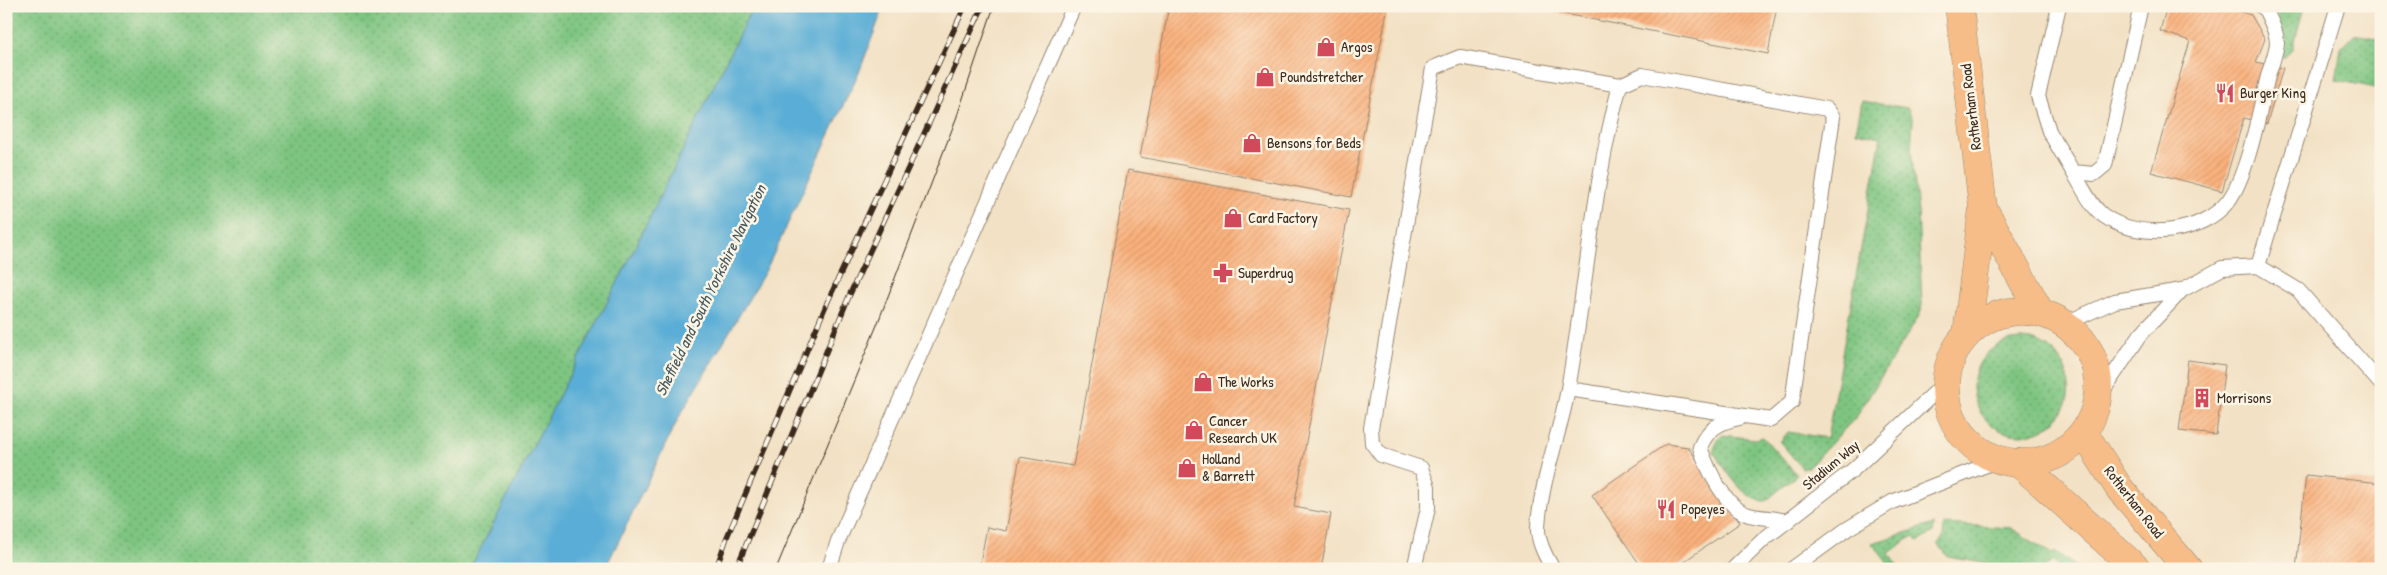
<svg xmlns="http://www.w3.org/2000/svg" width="2387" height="575" viewBox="0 0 2387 575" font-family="'Patrick Hand',sans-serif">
  <defs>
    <pattern id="grass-dots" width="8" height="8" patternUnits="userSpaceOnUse" patternTransform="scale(1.25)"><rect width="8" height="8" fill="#7ec581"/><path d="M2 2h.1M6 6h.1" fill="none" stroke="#68a069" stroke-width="1.8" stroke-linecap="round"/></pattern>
    <pattern id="building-hatch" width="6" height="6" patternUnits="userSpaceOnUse" patternTransform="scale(1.25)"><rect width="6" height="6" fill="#fab17c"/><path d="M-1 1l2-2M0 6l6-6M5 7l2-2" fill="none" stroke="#d7986b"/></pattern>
  </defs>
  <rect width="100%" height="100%" fill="#fcf5e5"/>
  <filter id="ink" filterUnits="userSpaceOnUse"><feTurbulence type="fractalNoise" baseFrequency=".02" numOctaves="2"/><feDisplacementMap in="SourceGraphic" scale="10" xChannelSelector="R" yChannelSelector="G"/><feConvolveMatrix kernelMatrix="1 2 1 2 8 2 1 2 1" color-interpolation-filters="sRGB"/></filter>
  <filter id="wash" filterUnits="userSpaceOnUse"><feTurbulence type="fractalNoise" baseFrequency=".0096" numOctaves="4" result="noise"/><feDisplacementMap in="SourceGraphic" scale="20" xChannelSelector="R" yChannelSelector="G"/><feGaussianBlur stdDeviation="1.12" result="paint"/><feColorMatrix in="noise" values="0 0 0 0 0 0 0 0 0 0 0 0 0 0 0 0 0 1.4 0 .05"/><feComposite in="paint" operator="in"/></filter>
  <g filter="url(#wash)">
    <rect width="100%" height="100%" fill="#f2e1c4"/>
    <g fill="url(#grass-dots)" stroke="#5c7850">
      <path d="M 6,6 L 753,6 L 627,264 L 470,569 L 6,569 Z"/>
      <path d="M 2272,6 L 2304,6 L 2293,49 L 2284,58 L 2281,54 L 2279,18 Z"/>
      <path d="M 2354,34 L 2381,39 L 2381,89 L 2336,80 L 2341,48 Z"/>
      <path d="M 1862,101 L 1908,108 L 1913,120 L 1911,149 L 1918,211 L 1922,305 L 1920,314 L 1857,416 L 1808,468 L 1802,468 L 1780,442 L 1788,432 L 1827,438 L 1881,137 L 1856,132 Z"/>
      <circle cx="2021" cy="387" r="48"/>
      <path d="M 1723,435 L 1756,439 L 1763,437 L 1797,475 L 1766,501 C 1743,502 1726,468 1713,452 L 1718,439 Z"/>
      <path d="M 1934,524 L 1933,532 L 1918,542 L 1913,536 L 1889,553 L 1899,569 L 1892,569 L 1872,543 Z"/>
      <path d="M 1944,524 L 2011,528 L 2052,554 L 2056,552 L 2079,569 L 2059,569 L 2053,561 L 2042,569 L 2018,569 L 1948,557 L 1938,543 L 1943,538 Z"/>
    </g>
    <path fill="#5aadd6" stroke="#4a6c7a" d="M 753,6 L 884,6 L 860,70 L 766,270 L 678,419 L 605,569 L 470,569 L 627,264 Z"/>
    <g id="blocks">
      <g fill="url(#building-hatch)">
        <path d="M 1169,6 L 1388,6 L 1351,197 L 1140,157 Z"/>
        <path d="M 1524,6 L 1777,6 L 1768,54 Z"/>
        <path d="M 2167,6 L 2223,6 L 2251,15 L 2265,39 L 2256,62 L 2283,68 L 2267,124 L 2244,118 L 2222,191 L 2151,172 L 2190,41 L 2160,31 Z"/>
        <path d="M 1128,170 L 1349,210 L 1294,507 L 1331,514 L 1321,569 L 979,569 L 987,527 L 1006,531 L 1020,457 L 1073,466 Z"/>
        <path d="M 2188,360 L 2225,365 L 2216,435 L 2179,431 Z"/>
        <path d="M 1666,444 L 1688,447 L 1740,523 L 1673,569 L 1643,569 L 1592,495 Z"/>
        <path d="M 2306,475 L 2381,483 L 2381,569 L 2296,569 Z"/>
      </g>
    </g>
  </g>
  <g filter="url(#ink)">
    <use href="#blocks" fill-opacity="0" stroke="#968671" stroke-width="1"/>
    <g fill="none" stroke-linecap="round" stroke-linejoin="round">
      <defs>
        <g id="lane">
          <path d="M 2059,6 L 2038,96 L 2049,131 L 2073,172 L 2094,174 L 2105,165 L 2141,6"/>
          <path d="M 2073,172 C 2082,186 2091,207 2104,216 C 2139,241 2203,235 2229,200 C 2248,174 2260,108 2268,76 C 2271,66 2276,53 2277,43 C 2277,31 2269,18 2264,7 L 2260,6"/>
          <path d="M 2258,266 L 2338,6"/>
          <path d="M 2066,323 L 2115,301 L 2182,290"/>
          <path d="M 2098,398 L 2141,334 L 2182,290 L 2222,268 L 2258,266 L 2298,290 L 2381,384"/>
          <path d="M 1740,418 C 1720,422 1708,428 1700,447 C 1707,468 1726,509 1749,515 C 1761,518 1775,518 1788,521"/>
          <path d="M 829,569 L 838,541 L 1074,6"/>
          <path d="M 1414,569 L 1428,508 L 1428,487 L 1421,468 L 1381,455 L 1372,443 L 1371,428 L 1433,68 L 1460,57 L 1620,85"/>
          <path d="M 1553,569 C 1546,557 1537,541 1538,526 C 1541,480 1560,434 1568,389 C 1586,288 1593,184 1620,85 L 1642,75 L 1827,109 L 1833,117 L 1792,402 L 1771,420 L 1568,389"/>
          <path d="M 1733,569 L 1764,539 L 1854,469 L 1946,382"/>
          <path d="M 1792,569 L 1847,529 L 1892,502 L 1999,460"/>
        </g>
        <g id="primary">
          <path d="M 1959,6 L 1983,208 L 1967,334"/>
          <path d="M 1983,208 L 2040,312"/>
          <circle cx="2022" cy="387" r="76"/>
          <path d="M 2084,433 L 2119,488 L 2188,569"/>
          <path d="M 2019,463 L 2137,569"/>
        </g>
      </defs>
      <use href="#lane" stroke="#968671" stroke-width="16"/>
      <use href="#primary" stroke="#968671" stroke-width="29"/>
      <use href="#lane" stroke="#fff" stroke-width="14"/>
      <use href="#primary" stroke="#f7bd88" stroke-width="28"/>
      <path stroke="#3b2a1e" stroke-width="1" d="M 776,569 L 877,325 L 956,119 L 994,6"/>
      <defs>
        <g id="rail">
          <path d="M 716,569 L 727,537 L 827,303 L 965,6"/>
          <path d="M 736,569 L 850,294 L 983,6"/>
        </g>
      </defs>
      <use href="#rail" stroke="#3b2a1e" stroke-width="5.5"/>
      <use href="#rail" stroke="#fcf5e5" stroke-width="4" stroke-dasharray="11" stroke-linecap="butt"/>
    </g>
  </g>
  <defs>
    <symbol id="shop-bare" viewBox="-9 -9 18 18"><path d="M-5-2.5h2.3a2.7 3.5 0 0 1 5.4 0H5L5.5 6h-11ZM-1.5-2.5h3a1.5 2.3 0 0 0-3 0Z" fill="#d1495b" stroke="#fcf5e5" stroke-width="2.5" paint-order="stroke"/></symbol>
    <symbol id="restaurant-bare" viewBox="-9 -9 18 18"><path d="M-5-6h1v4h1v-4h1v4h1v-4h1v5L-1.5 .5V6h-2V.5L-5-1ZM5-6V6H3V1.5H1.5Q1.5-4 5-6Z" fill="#d1495b" stroke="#fcf5e5" stroke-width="2.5" paint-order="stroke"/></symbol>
    <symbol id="pharmacy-bare" viewBox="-9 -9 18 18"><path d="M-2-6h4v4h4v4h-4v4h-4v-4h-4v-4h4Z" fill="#d1495b" stroke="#fcf5e5" stroke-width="2.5" paint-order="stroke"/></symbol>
    <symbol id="building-bare" viewBox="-9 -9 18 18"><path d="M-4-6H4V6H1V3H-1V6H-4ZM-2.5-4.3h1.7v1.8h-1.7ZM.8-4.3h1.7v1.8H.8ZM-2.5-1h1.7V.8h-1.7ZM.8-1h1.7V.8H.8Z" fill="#d1495b" stroke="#fcf5e5" stroke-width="2.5" paint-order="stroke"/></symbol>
  </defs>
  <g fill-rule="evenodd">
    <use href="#shop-bare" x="1312" y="33" width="28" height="28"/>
    <use href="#shop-bare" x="1251" y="63" width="28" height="28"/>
    <use href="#restaurant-bare" x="2211" y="79" width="28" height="28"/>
    <use href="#shop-bare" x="1238" y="129" width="28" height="28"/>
    <use href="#shop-bare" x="1219" y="204" width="28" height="28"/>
    <use href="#pharmacy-bare" x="1209" y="259" width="28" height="28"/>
    <use href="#shop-bare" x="1189" y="368" width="28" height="28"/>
    <use href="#building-bare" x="2188" y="384" width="28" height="28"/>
    <use href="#shop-bare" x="1180" y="416" width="28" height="28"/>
    <use href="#shop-bare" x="1173" y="454" width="28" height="28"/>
    <use href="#restaurant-bare" x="1652" y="495" width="28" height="28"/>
  </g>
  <g text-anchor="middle" stroke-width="5" stroke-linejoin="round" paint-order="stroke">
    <g font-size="15" fill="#3b2a1e" stroke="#fcf5e5" text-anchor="start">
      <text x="1341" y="52">Argos</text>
      <text x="1280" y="82">Poundstretcher</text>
      <text x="2240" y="98">Burger King</text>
      <text x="1267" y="148">Bensons for Beds</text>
      <text x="1248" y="223">Card Factory</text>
      <text x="1238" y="278">Superdrug</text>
      <text x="1218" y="387">The Works</text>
      <text x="2217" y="403">Morrisons</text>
      <text x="1209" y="426">Cancer<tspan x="1209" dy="17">Research UK</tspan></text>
      <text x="1202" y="464">Holland<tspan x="1202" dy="17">&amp; Barrett</tspan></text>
      <text x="1681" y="514">Popeyes</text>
    </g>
    <g font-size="15" fill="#3b2a1e" stroke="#fcf5e5">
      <text transform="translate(1971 107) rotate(-97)" y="5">Rotherham Road</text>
      <text transform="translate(1831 465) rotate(-40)" y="5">Stadium Way</text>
      <text transform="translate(2134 502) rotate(52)" y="5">Rotherham Road</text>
    </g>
    <g font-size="16" font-style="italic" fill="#46585e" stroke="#fcf5e5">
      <text transform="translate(710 290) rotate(-64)" y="6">Sheffield and South Yorkshire Navigation</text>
    </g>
  </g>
  <rect width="2387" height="575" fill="none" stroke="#fcf5e5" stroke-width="25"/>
</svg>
